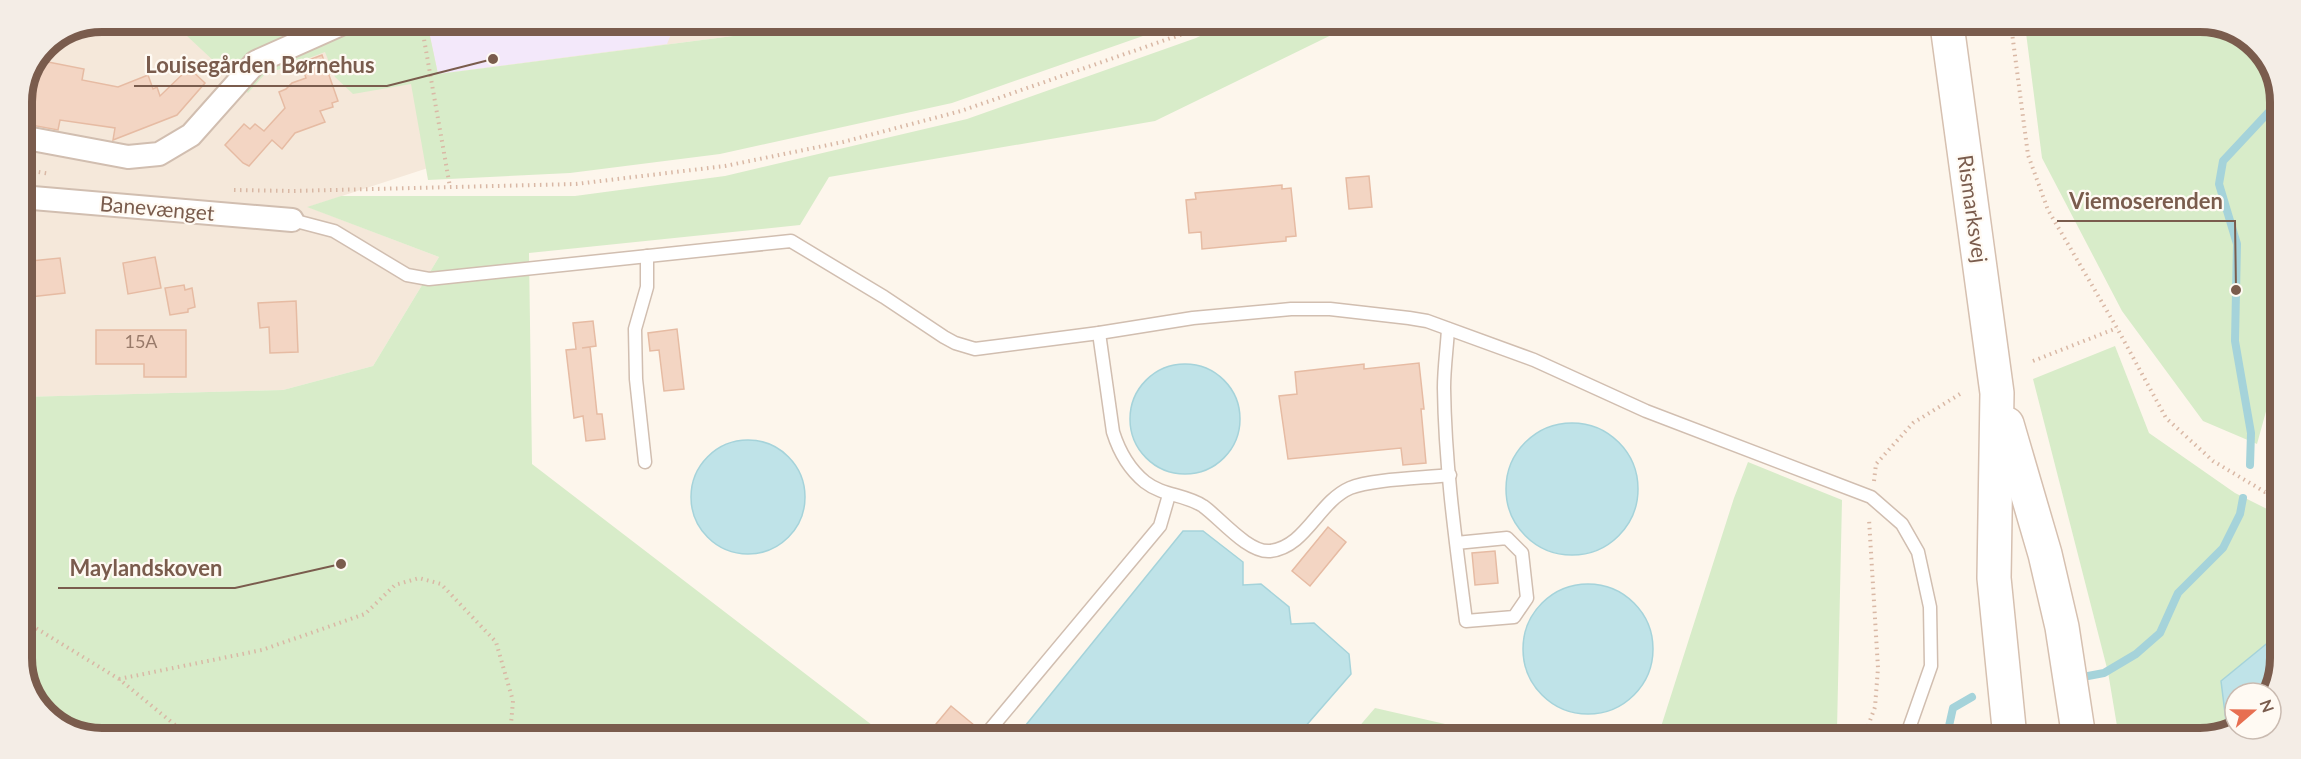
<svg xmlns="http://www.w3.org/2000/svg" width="2301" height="759" viewBox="0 0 2301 759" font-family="Lato,sans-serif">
  <rect width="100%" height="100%" fill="#fdf6ec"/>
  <path fill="#f5e8da" d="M 101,21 L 818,22 L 795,28 L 438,74 L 421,134 L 428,168 L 308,207 L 439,257 L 373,366 L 283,390 L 21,397 L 21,96 L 45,44 Z"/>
  <path fill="#f3e8fa" d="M 427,22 L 676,22 L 667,44 L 438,74 Z"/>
  <g fill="#d8ecc9">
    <path d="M 171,21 L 427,22 L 438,74 L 795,28 L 818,22 L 1180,23 L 952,103 L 720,154 L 570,173 L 428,180 L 411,84 L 353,94 L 335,77 L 325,52 L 264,75 L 248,93 Z"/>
    <path d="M 1228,23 L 1356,23 L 1155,121 L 829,177 L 800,225 L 529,253 L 532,464 L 885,735 L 76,734 L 38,707 L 21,663 L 21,397 L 283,390 L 373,366 L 439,257 L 307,207 L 341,196 L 575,196 L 725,176 L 967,119 L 1196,38 Z"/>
    <path d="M 2025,25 L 2225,25 L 2263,52 L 2280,96 L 2280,120 L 2271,129 L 2279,158 L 2278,387 L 2273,386 L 2257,444 L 2203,421 L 2122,311 L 2042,158 Z"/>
    <path d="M 2115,346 L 2149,433 L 2235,493 L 2277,514 L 2276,683 L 2269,693 L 2235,693 L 2235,726 L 2200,738 L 2119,738 L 2108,672 L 2033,379 Z"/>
    <path d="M 1748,462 L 1842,500 L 1837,730 L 1833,737 L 1650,737 L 1659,733 L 1734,498 Z"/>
    <path d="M 1375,708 L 1502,737 L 1351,736 Z"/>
  </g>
  <g fill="#bfe3e8" stroke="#a5d3da" stroke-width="1.5">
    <circle cx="1185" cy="419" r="55"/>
    <circle cx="1572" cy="489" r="66"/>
    <circle cx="748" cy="497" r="57"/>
    <path d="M 1183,531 L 1203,531 L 1243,562 L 1243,585 L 1261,584 L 1289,607 L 1291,624 L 1314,623 L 1349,654 L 1351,674 L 1297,736 L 1017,736 Z"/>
    <circle cx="1588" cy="649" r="65"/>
    <path d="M 2276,636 L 2276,683 L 2269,693 L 2235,693 L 2235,726 L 2227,729 L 2221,681 Z"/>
  </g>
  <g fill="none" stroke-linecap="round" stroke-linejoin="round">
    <g stroke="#a5d3da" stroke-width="8">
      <path d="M 2250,465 L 2251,433 L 2235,341 L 2237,244 L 2219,184 L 2223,161 L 2280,100"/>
      <path d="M 2088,676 L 2104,673 L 2136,654 L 2160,633 L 2178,593 L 2223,548 L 2240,514 L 2243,498"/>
      <path d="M 1952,738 L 1949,726 L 1953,708 L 1972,697"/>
    </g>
  </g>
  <g fill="#f3d5c3" stroke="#e6bba3" stroke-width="1.5">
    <path d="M 322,55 L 338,101 L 332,103 L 333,107 L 320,111 L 325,122 L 295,133 L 282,149 L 272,140 L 249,166 L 243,163 L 225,145 L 244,124 L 250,129 L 255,124 L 264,131 L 285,108 L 279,92 L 286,89 L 292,83 L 306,78 L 301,63 Z"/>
    <path d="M 38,60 L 84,69 L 82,80 L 118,87 L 148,75 L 153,89 L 157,87 L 160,96 L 189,68 L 205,83 L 177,115 L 113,140 L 115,128 L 60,120 L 58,130 L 31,125 L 36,95 L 23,93 Z"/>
    <path d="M 1369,176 L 1372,207 L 1349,209 L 1346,178 Z"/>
    <path d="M 1282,185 L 1282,189 L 1291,188 L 1296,236 L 1286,237 L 1286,241 L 1202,249 L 1201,232 L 1189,233 L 1186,200 L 1196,199 L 1195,193 Z"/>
    <path d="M 155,257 L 161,288 L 128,294 L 123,263 Z"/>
    <path d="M 60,258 L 65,293 L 30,297 L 29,291 L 21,292 L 21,262 Z"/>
    <path d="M 184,285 L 185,290 L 192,288 L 195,307 L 188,309 L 188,312 L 170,315 L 165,288 Z"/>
    <path d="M 296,301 L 298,352 L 270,353 L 269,327 L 260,328 L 258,303 Z"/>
    <path d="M 593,321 L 596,346 L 582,348 L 590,347 L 597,414 L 602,414 L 605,439 L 586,441 L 583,416 L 574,418 L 566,350 L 576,349 L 573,323 Z"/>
    <path d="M 677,329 L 684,389 L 664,391 L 659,350 L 650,351 L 648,333 Z"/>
    <path d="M 96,330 L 186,330 L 186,377 L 144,377 L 144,364 L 96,364 Z"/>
    <path d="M 1419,363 L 1424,409 L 1421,409 L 1426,463 L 1403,465 L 1401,448 L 1288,459 L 1279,396 L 1297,394 L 1295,372 L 1364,364 L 1364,369 Z"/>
    <path d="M 1328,527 L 1346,542 L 1310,586 L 1292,571 Z"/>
    <path d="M 1495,551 L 1498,583 L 1475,585 L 1472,553 Z"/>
    <path d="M 951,706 L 974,725 L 965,736 L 926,736 Z"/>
  </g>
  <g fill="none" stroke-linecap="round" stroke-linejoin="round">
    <defs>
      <g id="service">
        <path d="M 292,220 L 334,231 L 407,275 L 429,279 L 791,241 L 884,297 L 944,337 L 955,343 L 975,349 L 1099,333 L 1193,318 L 1291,309 L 1330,309 L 1409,318 L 1427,321 L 1534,360 L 1646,411 L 1871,497 L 1902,524 L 1918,552 L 1930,607 L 1931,666 L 1906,737"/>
        <path d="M 1448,329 C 1447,348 1444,368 1444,388 C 1445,466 1456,544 1466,621 L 1514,617 L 1527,598 L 1522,553 L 1507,538 L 1456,543"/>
        <path d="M 1099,333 L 1113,432 C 1119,451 1129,469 1145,482 C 1163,496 1184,494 1203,506 C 1220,518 1248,553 1270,551 C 1306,547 1318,502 1350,488 C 1371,479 1425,478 1450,475"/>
        <path d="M 645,462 L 636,379 L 635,329 L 647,287 L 647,256"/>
        <path d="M 988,732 L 1160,526 L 1169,495"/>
      </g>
      <g id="minor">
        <path d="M 21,137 L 128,157 L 159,154 L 191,135 L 256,62 L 348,21"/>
        <path d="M 21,197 L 292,220"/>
      </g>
      <g id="secondary">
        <path d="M 1947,25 L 1997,393 L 1994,578 L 2010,738"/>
        <path d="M 2007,424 L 2045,554 L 2062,627 L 2079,738"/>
      </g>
    </defs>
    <use href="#service" stroke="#d1beb0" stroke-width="15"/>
    <use href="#minor" stroke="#d1beb0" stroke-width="26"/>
    <use href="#secondary" stroke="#d6c0b0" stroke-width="36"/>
    <g stroke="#d9b8a5" stroke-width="4" stroke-dasharray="1.5 4.5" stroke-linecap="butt">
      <path d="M 421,22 L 450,187"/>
      <path d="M 2011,25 L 2028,155 L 2048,210 L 2117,328 L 2166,418 L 2213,461 L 2265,492 L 2277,493"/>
      <path d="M 21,169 L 50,174"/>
      <path d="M 234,190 L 292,191 L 576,184 L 725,166 L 843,142 L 961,111 L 1194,30 L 1209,23"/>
      <path d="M 2033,361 L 2117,328"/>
      <path d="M 1874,481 L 1876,464 L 1913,423 L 1960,394"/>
      <path d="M 21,619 L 119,679 L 186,734"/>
      <path d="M 119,679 L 262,650 L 365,614 L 395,585 L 419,578 L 441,584 L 496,642 L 513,701 L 510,735"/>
      <path d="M 1864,737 L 1875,707 L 1878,668 L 1869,519"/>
    </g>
    <use href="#service" stroke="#fff" stroke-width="12"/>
    <use href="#minor" stroke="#fff" stroke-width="22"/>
    <use href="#secondary" stroke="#fff" stroke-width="33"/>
  </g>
  <g text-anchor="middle" stroke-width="4.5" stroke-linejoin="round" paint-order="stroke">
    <g font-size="18" fill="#987a6a">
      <text x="141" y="348">15A</text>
    </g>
    <g font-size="21" fill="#7a5c4d" stroke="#fffaf3">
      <text transform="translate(157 209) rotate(5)" y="7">Banevænget</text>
      <text transform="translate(1972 209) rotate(82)" y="7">Rismarksvej</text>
    </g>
  </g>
  <path d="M0 0H2301V759H0ZM102 32H2200A70 70 0 0 1 2270 102V658A70 70 0 0 1 2200 728H102A70 70 0 0 1 32 658V102A70 70 0 0 1 102 32Z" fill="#f4ede6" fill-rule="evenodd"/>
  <path fill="none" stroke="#7a5c4d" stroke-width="8" d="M102 32H2200A70 70 0 0 1 2270 102V658A70 70 0 0 1 2200 728H102A70 70 0 0 1 32 658V102A70 70 0 0 1 102 32Z"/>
  <path fill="none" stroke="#7a5c4d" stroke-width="2" d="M493 59L387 86H134M2236 290L2235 221H2057M341 564L235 588H58"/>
  <g fill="#7a5c4d" stroke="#fffaf3" stroke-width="2">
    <circle cx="493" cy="59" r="6"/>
    <circle cx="2236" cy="290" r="6"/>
    <circle cx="341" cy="564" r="6"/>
  </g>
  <g font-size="22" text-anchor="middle" font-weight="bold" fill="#7a5c4d" stroke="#fffaf3" stroke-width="4.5" stroke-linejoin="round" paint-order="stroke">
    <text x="260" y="73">Louisegården Børnehus</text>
    <text x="2146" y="209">Viemoserenden</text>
    <text x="146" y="576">Maylandskoven</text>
  </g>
  <g transform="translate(2253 711) rotate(70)"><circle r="28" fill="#fffaf3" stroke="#cabbb1" stroke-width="1.5"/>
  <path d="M0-4.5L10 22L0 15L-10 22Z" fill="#e76f51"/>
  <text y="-9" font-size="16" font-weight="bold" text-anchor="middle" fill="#7a5c4d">N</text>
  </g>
</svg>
